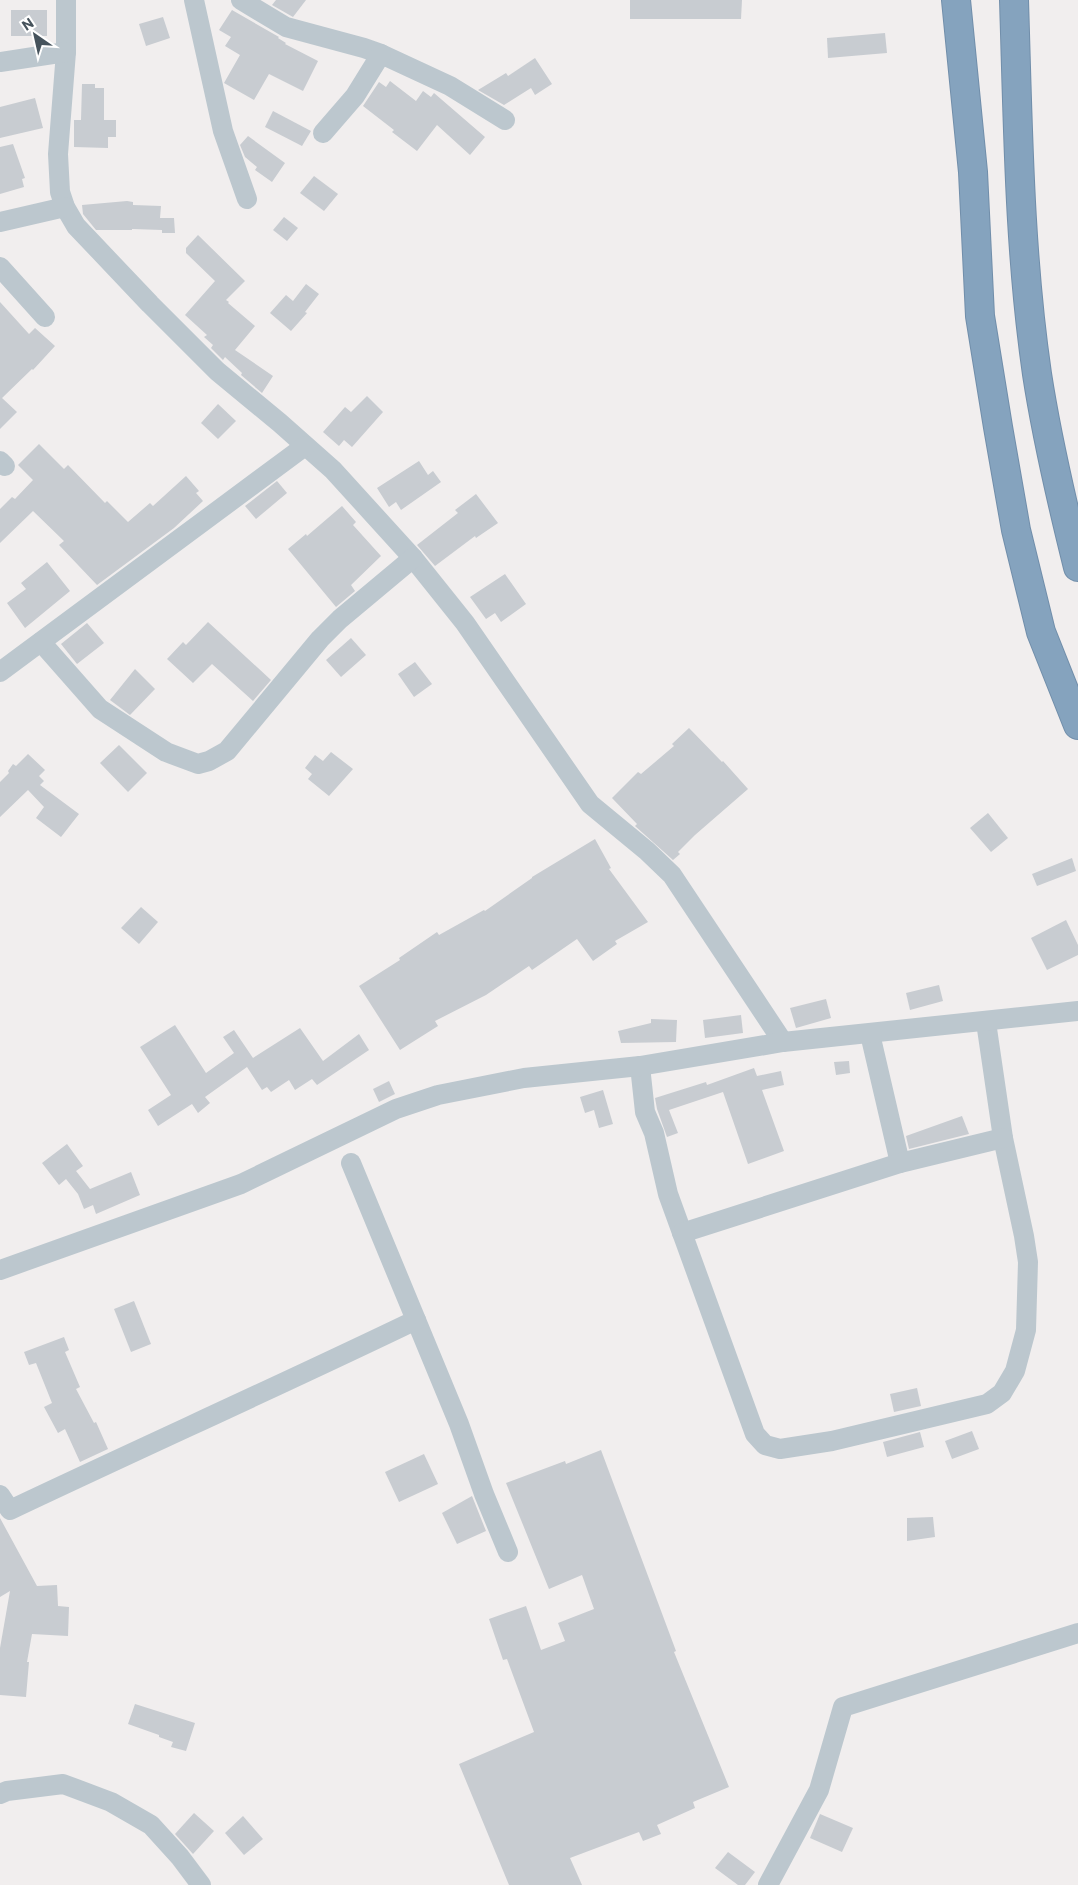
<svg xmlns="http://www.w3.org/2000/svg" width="1078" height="1885" viewBox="0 0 1078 1885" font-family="Commissioner,sans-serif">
  <rect width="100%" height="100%" fill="#f1eeee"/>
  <g fill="#c8ccd1">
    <path d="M 276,0 L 306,0 L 293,17 L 272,5 Z"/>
    <path d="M 630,0 L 742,0 L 741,19 L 630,19 Z"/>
    <rect x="11" y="10" width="36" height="26"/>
    <path d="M 232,10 L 279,37 L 278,38 L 286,43 L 285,44 L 318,61 L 303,91 L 269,74 L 254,100 L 224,83 L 240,55 L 225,46 L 231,37 L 219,30 Z"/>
    <path d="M 163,17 L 170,38 L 146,46 L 139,24 Z"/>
    <path d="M 885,33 L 887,53 L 828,58 L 827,38 Z"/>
    <path d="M 535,58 L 552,84 L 535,95 L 531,88 L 504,105 L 478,90 L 506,73 L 508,76 Z"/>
    <path d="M 390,81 L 416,101 L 423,91 L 431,97 L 434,93 L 485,137 L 470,155 L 437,125 L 417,151 L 392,132 L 394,130 L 363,106 L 379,82 L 386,87 Z"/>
    <path d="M 82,84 L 95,84 L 95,88 L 104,88 L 104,120 L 116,120 L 116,137 L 108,137 L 108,148 L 74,147 L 74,120 L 81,120 Z"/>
    <path d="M 35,98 L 43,128 L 0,138 L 0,107 Z"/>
    <path d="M 273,111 L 311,131 L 302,146 L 265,127 Z"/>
    <path d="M 248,136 L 285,163 L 272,182 L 255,170 L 257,167 L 245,157 L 240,145 Z"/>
    <path d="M 13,144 L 25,178 L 22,179 L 24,187 L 0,194 L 0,147 Z"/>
    <path d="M 314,176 L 338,194 L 324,211 L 300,193 Z"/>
    <path d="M 127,201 L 133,202 L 133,205 L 161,206 L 160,218 L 174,218 L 175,233 L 162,233 L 162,230 L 132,229 L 132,230 L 96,230 L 83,214 L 82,205 Z"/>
    <path d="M 284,217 L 298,228 L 287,241 L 273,230 Z"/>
    <path d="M 198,235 L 245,281 L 226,300 L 229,302 L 228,303 L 255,326 L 235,350 L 273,376 L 262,393 L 241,375 L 242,373 L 225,357 L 223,360 L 211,348 L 213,345 L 204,337 L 207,335 L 185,315 L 215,281 L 186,253 L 186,248 Z"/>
    <path d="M 306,284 L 319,294 L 305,312 L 307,313 L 291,331 L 270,313 L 286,295 L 293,301 Z"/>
    <path d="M 0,302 L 29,334 L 35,328 L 55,346 L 33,370 L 32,369 L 2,398 L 17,412 L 0,429 Z"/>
    <path d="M 367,396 L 383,412 L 352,447 L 344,440 L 339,446 L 323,432 L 345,407 L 351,412 Z"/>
    <path d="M 218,404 L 236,421 L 218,439 L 201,423 Z"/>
    <path d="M 39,444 L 64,469 L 68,465 L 105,503 L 107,501 L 128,522 L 150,503 L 153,506 L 186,476 L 199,491 L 196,493 L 203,501 L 174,528 L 97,585 L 59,545 L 64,541 L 33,511 L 0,543 L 0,509 L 12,497 L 15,499 L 33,480 L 18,465 Z"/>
    <path d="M 419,461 L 428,475 L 433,471 L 441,482 L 401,510 L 396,502 L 389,507 L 377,488 Z"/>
    <path d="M 277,481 L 287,493 L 256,519 L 245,506 Z"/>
    <path d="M 476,494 L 498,523 L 476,538 L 475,536 L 435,566 L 417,545 L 458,513 L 455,510 Z"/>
    <path d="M 342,506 L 356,522 L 353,525 L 381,556 L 351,585 L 355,591 L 336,607 L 288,549 L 306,534 L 307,536 Z"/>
    <path d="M 47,562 L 70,591 L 25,628 L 7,603 L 26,589 L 21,583 Z"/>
    <path d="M 505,574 L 526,604 L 501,622 L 495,613 L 486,619 L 470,597 Z"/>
    <path d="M 208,622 L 271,680 L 253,701 L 212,664 L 193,683 L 167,659 L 183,642 L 186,645 Z"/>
    <path d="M 87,623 L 104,643 L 77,664 L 61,644 Z"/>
    <path d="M 351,638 L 366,655 L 341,677 L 326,660 Z"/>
    <path d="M 415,662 L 432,684 L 414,697 L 398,674 Z"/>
    <path d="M 135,669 L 155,689 L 130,715 L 110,700 Z"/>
    <path d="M 689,728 L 722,762 L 723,761 L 748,789 L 695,835 L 678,852 L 680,854 L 673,860 L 635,826 L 637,824 L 612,798 L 638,772 L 641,774 L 674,746 L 672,744 Z"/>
    <path d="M 119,745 L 147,773 L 128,792 L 100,763 Z"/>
    <path d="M 331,752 L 353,769 L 329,796 L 308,779 L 312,774 L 305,768 L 315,755 L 323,761 Z"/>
    <path d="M 28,754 L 45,770 L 39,776 L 44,781 L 40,785 L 79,814 L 61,837 L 36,818 L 44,807 L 28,790 L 0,817 L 0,782 L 9,773 L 8,771 L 13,764 L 16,766 Z"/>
    <path d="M 988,813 L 1008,838 L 991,852 L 970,828 Z"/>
    <path d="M 595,839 L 611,868 L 609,869 L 648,922 L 615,941 L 617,944 L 593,961 L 577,939 L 532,970 L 529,966 L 486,995 L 435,1021 L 438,1026 L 400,1050 L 359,986 L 400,960 L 399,958 L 437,932 L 439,935 L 484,910 L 485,911 L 532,878 L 532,877 Z"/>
    <path d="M 1072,858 L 1076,871 L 1037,886 L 1032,874 Z"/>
    <path d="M 141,907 L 158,922 L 139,944 L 121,928 Z"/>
    <path d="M 1066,920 L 1078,945 L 1078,955 L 1047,970 L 1031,938 Z"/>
    <path d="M 939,985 L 943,1001 L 910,1010 L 906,993 Z"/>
    <path d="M 826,999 L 831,1018 L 796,1028 L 790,1008 Z"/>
    <path d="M 741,1015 L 743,1033 L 705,1038 L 703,1020 Z"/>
    <path d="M 651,1019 L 677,1020 L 676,1042 L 621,1043 L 618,1031 L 651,1023 Z"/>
    <path d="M 175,1025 L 206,1073 L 234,1053 L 223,1037 L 234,1030 L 253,1058 L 300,1028 L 323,1061 L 359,1034 L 369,1050 L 317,1085 L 312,1079 L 295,1090 L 289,1080 L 271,1092 L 267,1087 L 262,1090 L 247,1067 L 205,1097 L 210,1103 L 198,1113 L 192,1104 L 158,1126 L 148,1110 L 171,1095 L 140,1047 Z"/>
    <path d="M 849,1061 L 850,1073 L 836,1075 L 834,1062 Z"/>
    <path d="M 754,1068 L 757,1076 L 781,1071 L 784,1085 L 762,1090 L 784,1151 L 748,1164 L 723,1092 L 669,1110 L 678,1133 L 667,1137 L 657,1109 L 655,1098 L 706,1082 L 707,1085 Z"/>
    <path d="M 389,1081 L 395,1094 L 379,1102 L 373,1089 Z"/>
    <path d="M 603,1090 L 613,1124 L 599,1128 L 594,1110 L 585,1113 L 580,1097 Z"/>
    <path d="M 962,1116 L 969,1134 L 909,1149 L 906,1136 Z"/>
    <path d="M 67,1144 L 83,1166 L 76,1171 L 90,1189 L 131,1172 L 140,1195 L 96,1214 L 93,1205 L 84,1209 L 78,1194 L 66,1179 L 59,1185 L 42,1163 Z"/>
    <path d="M 134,1301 L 151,1344 L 131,1352 L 114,1309 Z"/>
    <path d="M 64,1337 L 69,1350 L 65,1352 L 80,1387 L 76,1389 L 94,1423 L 96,1422 L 108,1449 L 80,1462 L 65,1429 L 58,1433 L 44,1407 L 52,1403 L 36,1363 L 29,1365 L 24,1352 Z"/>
    <path d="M 917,1388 L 921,1406 L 894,1412 L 890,1394 Z"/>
    <path d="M 972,1431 L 979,1449 L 952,1459 L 945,1441 Z"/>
    <path d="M 920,1432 L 924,1447 L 887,1457 L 883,1442 Z"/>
    <path d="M 601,1450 L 676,1651 L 674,1652 L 729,1787 L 693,1802 L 695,1808 L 657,1825 L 661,1834 L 643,1841 L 639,1832 L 570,1858 L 582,1885 L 509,1885 L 459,1764 L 534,1732 L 507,1659 L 503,1660 L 489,1619 L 526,1606 L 541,1650 L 565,1641 L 558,1623 L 594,1609 L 582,1575 L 549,1589 L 506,1483 L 565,1461 L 566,1464 Z"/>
    <path d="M 424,1454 L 438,1484 L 399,1502 L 385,1472 Z"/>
    <path d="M 472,1496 L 486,1531 L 457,1544 L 442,1513 Z"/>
    <path d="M 933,1517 L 935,1537 L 907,1541 L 907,1518 Z"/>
    <path d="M 0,1518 L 37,1586 L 57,1585 L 58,1606 L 69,1607 L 68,1636 L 32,1634 L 27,1662 L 29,1662 L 26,1697 L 0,1695 L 0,1648 L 10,1591 L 0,1597 Z"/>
    <path d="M 135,1704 L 195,1723 L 186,1751 L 171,1747 L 173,1742 L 159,1737 L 159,1735 L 128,1724 Z"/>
    <path d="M 194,1813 L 214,1831 L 193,1854 L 175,1834 Z"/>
    <path d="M 820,1814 L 853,1828 L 842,1852 L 810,1838 Z"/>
    <path d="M 243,1816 L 263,1839 L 244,1855 L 225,1833 Z"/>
    <path d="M 728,1852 L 755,1872 L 745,1885 L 738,1885 L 715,1868 Z"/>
  </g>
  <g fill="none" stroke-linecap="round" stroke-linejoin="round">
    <defs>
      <g id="highway">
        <path d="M 956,0 L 973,172 L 980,316 L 998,427 L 1016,530 L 1041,632 L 1078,725"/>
        <path d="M 1014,0 C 1018,125 1019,250 1037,374 C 1047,439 1062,503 1078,567"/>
      </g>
    </defs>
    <use href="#highway" stroke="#718eaa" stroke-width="30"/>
    <g stroke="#bcc7ce" stroke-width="20">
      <path d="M 66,0 L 66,52 L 58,154 L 60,192 L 65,207 L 76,226 L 150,304 L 217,371 L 280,423 L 333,470 L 413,558 L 465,623 L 590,804 L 647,851 L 672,875 L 783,1042"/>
      <path d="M 194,0 L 223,131 L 247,199"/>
      <path d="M 241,0 L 286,27 L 364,48 L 381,54 L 450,86 L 505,120"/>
      <path d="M 0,62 L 66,52"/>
      <path d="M 323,133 L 355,96 L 381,54"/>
      <path d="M 0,222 L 65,207"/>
      <path d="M 0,267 L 45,317"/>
      <path d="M 0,461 L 5,466"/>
      <path d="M 41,642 L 100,709 L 166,752 L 198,764 L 209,761 L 227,751 L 320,639 L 340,619 L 413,558"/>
      <path d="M 0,672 L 305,446"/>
      <path d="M 870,1034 L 900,1163"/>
      <path d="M 640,1066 L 645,1112 L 654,1133 L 668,1194 L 755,1434 L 765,1445 L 780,1449 L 832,1441 L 987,1404 L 1002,1393 L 1015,1371 L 1026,1330 L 1028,1262 L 1024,1236 L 1003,1138 L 986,1022"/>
      <path d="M 682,1233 L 900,1163 L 1003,1138"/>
      <path d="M 0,1270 L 241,1184 L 396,1109 L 438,1095 L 524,1078 L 640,1066 L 783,1042 L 1078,1011"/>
      <path d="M 416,1320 L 459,1424 L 484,1494 L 508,1552"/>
      <path d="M 0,1495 L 10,1510 C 145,1446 281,1385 416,1320 L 351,1163"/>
      <path d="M 0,1794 L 7,1791 L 63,1784 L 111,1802 L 151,1825 L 180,1857 L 201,1885"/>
      <path d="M 768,1885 L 819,1790 L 843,1707 L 1078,1633"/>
    </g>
    <use href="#highway" stroke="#85a3be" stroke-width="28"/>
  </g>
  <g transform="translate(35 35) rotate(326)" stroke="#ffffff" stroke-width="4" paint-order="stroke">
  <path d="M0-4L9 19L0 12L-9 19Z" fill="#46535c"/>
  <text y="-8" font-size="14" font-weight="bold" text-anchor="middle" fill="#46535c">N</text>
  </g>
</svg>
